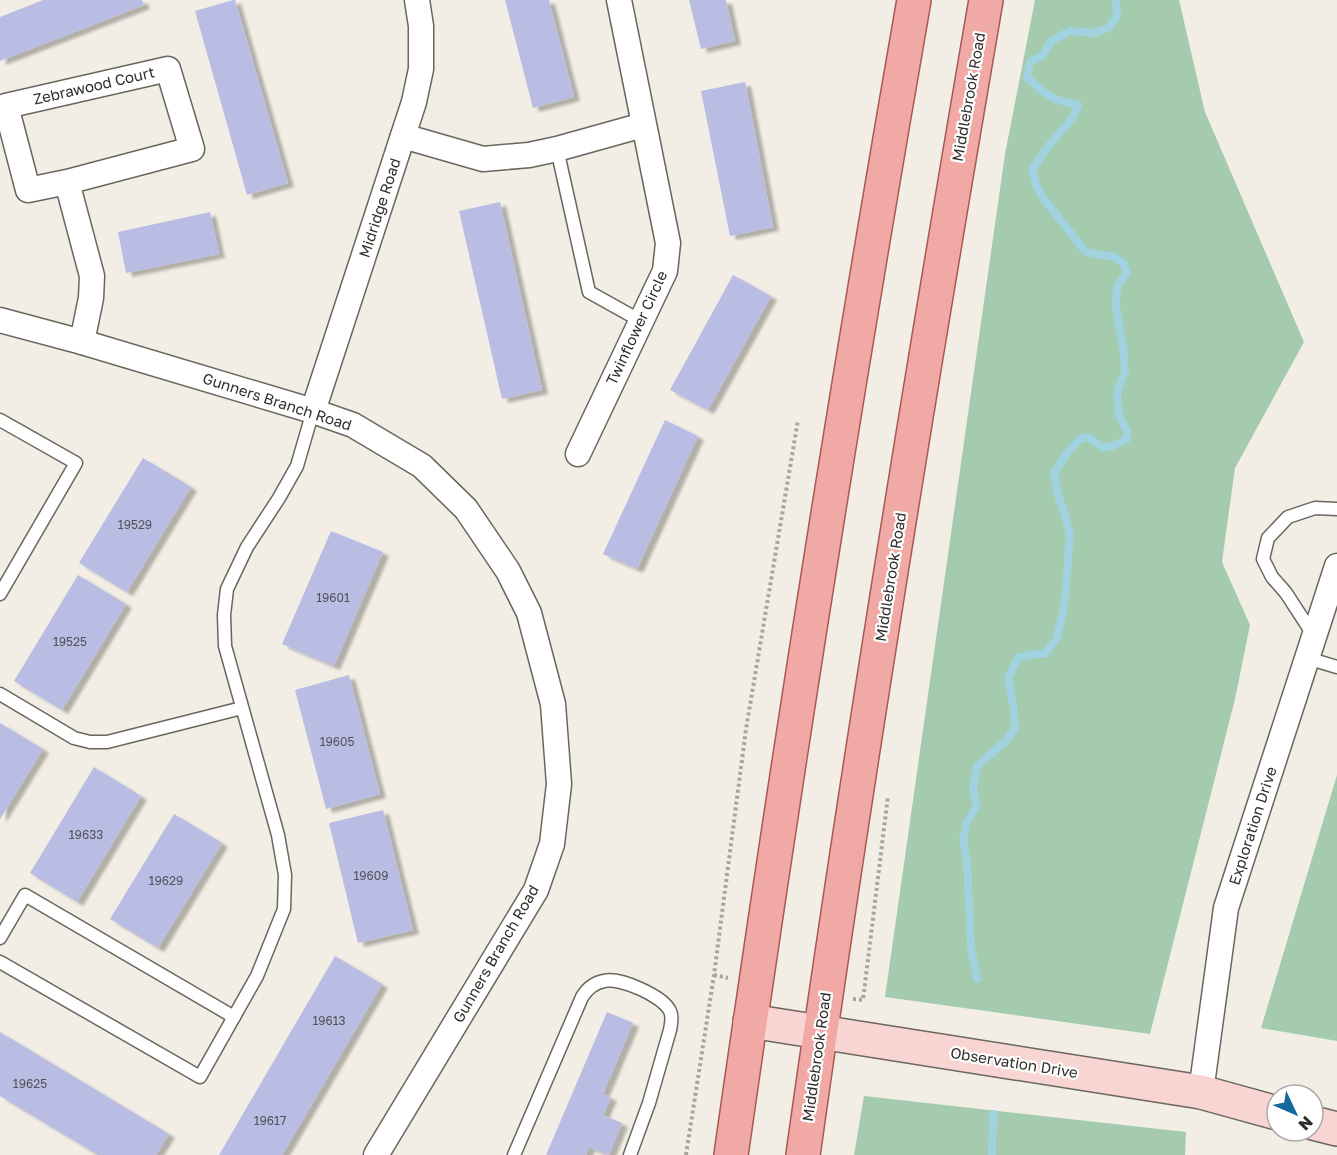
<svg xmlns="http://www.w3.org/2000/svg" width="1337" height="1155" viewBox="0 0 1337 1155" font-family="'Golos Text',sans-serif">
  <defs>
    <filter id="shadow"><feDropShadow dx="6" dy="4" stdDeviation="1.5" flood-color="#0004"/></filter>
  </defs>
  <rect width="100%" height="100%" fill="#f2eee5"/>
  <g fill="#a5cbaf">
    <path d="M 1035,0 L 1179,0 L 1205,112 L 1304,342 L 1235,468 L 1222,562 L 1250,625 L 1235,699 L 1150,1034 L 885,997 L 1005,154 Z"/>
    <path d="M 1337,775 L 1337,1041 L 1261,1028 Z"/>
    <path d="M 864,1096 L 1186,1132 L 1185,1155 L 854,1155 Z"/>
  </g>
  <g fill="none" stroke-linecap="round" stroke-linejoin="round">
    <g stroke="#a0d2e0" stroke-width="8">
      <path d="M 977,979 L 971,948 L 967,861 L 963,839 L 967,822 L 977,806 L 973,790 L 977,766 L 1006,741 L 1015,728 L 1014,710 L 1008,678 L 1018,658 L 1034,654 L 1044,654 L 1056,640 L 1064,609 L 1070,535 L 1065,515 L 1056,489 L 1055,472 L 1067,453 L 1080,439 L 1088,437 L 1103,448 L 1112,446 L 1127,439 L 1127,431 L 1119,415 L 1117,392 L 1125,371 L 1123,347 L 1116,306 L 1117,286 L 1127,273 L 1124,264 L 1113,256 L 1098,255 L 1085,251 L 1043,198 L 1036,185 L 1032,170 L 1046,149 L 1073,117 L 1078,105 L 1055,99 L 1041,90 L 1027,77 L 1030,62 L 1044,54 L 1051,41 L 1070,31 L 1095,33 L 1108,28 L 1117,17 L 1116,0"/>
      <path d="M 992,1155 L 993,1114"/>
    </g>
  </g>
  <g fill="#b9bce3" filter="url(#shadow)">
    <path d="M 43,0 L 142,0 L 144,5 L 0,61 L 0,17 Z"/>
    <path d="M 233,0 L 235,0 L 288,183 L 247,195 L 195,11 Z"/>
    <path d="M 505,0 L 549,0 L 574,97 L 533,108 Z"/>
    <path d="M 689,0 L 726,0 L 735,41 L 701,49 Z"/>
    <path d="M 745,82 L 773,227 L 730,236 L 701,91 Z"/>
    <path d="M 500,202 L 542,390 L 502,399 L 459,211 Z"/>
    <path d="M 210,212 L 219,254 L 126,273 L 118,232 Z"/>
    <path d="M 733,275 L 771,296 L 708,410 L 670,390 Z"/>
    <path d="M 665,420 L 698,436 L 637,569 L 603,554 Z"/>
    <path d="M 143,458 L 191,487 L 127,592 L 79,563 Z"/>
    <path d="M 331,531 L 383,552 L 334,666 L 282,644 Z"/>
    <path d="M 78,575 L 126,604 L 62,710 L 14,681 Z"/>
    <path d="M 349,675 L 380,794 L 326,809 L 295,690 Z"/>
    <path d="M 0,723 L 43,749 L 0,819 Z"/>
    <path d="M 94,767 L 141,796 L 77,902 L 30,873 Z"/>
    <path d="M 383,810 L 413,930 L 358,943 L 329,823 Z"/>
    <path d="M 174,814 L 222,843 L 158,948 L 110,919 Z"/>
    <path d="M 335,956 L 382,984 L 322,1087 L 282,1155 L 219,1155 Z"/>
    <path d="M 607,1012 L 633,1023 L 603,1094 L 611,1097 L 603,1115 L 622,1123 L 609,1155 L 589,1147 L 586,1155 L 546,1155 Z"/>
    <path d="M 0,1032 L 169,1134 L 156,1155 L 98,1155 L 0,1096 Z"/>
  </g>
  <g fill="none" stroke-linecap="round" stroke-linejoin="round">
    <defs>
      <g id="lane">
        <path d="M 557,149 L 589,292 L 641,321"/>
        <path d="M 0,420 L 76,463 L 0,594"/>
        <path d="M 1314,636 L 1286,593 L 1272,577 L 1263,559 L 1268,538 L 1288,517 L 1315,508 L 1337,509"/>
        <path d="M 1307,658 L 1337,667"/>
        <path d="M 0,694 L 74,738 L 90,742 L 107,742 L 242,708"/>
        <path d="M 0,938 L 25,895 L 234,1017"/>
        <path d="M 0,962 L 200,1077 L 257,976 L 284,909 L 285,875 L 278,835 L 225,646 L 224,615 L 227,589 L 247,547 L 279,498 L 297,466 L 313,411"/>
        <path d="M 514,1155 L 582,997 C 587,989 593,983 604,981 C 620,977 663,996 670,1011 C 673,1017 671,1024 670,1030 L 649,1103 L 630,1155"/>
      </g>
      <g id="street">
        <path d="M 403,136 L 483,159 L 529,155 L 557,149 L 643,125"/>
        <path d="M 67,182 L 192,149 L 168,69 L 6,106 L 28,190 L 67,182 L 92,276 L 91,298 L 82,342"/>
        <path d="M 0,320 L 82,342 L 313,411 L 353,425 L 422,466 L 466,509 L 508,571 L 529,613 L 553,704 L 559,784 L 552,844 L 536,890 L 376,1155"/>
        <path d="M 313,411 L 414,102 L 421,69 L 421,26 L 417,0"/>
        <path d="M 578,454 L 665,271 L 668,243 L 619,0"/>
        <path d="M 1201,1092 L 1226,908 L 1337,566"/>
      </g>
      <g id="secondary">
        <path d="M 750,1021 L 1201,1092 L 1277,1113"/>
        <path d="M 1313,1123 L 1337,1129"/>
      </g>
      <g id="primary">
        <path d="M 731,1155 C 786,769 847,384 914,0"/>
        <path d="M 803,1155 C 857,769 920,384 986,0"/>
      </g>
    </defs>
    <use href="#lane" stroke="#69665e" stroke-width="15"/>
    <use href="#street" stroke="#69665e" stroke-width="27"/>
    <use href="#secondary" stroke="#69665e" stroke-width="36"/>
    <use href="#primary" stroke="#a75954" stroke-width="36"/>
    <g stroke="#a8a59e" stroke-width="4" stroke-dasharray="3 3" stroke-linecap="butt">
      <path d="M 714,975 L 728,978"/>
      <path d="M 853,999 L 863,1000 L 888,796"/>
      <path d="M 686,1155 L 714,975 L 746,729 L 798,420"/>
    </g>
    <use href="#lane" stroke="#fff" stroke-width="12"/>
    <use href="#street" stroke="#fff" stroke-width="24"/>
    <use href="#secondary" stroke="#f8d4d2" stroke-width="33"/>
    <use href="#primary" stroke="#f1a9a6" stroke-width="33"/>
  </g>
  <g text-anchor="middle" stroke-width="4.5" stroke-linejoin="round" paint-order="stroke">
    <g font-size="12" fill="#525259">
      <text x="135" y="529">19529</text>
      <text x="333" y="602">19601</text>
      <text x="70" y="646">19525</text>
      <text x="337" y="746">19605</text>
      <text x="86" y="839">19633</text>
      <text x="371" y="880">19609</text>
      <text x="166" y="885">19629</text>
      <text x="329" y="1025">19613</text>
      <text x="30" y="1088">19625</text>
      <text x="270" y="1125">19617</text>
    </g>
    <g font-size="15" fill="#302e2b" stroke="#fff">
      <text transform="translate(94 86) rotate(-13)" y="5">Zebrawood Court</text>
      <text transform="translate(969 97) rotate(-80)" y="5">Middlebrook Road</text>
      <text transform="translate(380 208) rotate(-72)" y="5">Midridge Road</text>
      <text transform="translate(637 328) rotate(-65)" y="5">Twinflower Circle</text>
      <text transform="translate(277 402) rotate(18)" y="5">Gunners Branch Road</text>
      <text transform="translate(891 577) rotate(-81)" y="5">Middlebrook Road</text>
      <text transform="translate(1253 826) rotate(-72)" y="5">Exploration Drive</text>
      <text transform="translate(496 954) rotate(-60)" y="5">Gunners Branch Road</text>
      <text transform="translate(817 1057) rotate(-82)" y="5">Middlebrook Road</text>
      <text transform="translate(1014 1063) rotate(9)" y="5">Observation Drive</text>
    </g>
  </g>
  <g transform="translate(1295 1113) rotate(134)"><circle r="28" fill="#ffffff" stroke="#acabaa" stroke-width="1.5"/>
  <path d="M0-4.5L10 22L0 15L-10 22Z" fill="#12699a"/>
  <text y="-9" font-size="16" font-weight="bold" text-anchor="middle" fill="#302e2b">N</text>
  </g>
</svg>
